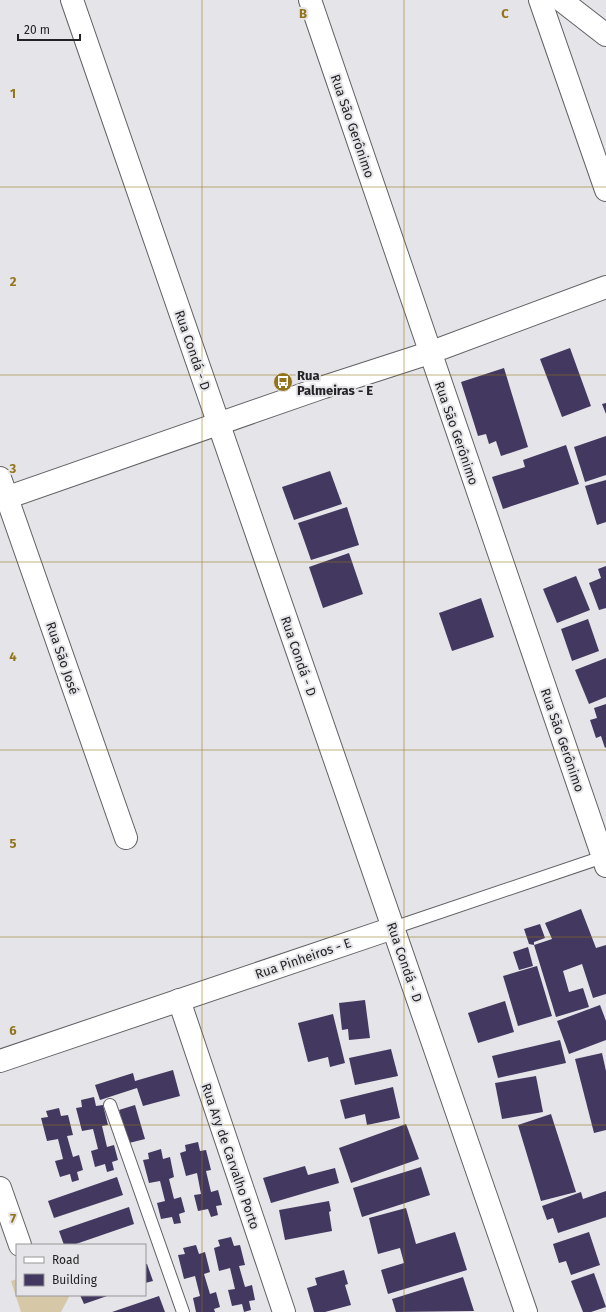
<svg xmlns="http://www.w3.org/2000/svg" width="606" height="1312" viewBox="0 0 606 1312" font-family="'Fira Sans',sans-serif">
  <rect width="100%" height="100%" fill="#e5e4e8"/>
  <path fill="#d6c7a6" d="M 17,1279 L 17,1295 L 70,1295 L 61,1312 L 21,1312 L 11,1281 Z"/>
  <g fill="#433860">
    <path d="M 570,348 L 591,406 L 562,417 L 540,359 Z"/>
    <path d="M 504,368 L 528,447 L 501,456 L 496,441 L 489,444 L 486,434 L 478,436 L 461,382 Z"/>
    <path d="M 606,403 L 606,414 L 602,404 Z"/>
    <path d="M 606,436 L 606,475 L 585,482 L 574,447 Z"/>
    <path d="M 566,445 L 579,484 L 503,509 L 492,477 L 525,467 L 523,460 Z"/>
    <path d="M 330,471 L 342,504 L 294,520 L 282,487 Z"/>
    <path d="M 606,480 L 606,522 L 597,525 L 585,486 Z"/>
    <path d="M 347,507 L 359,545 L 311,560 L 298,523 Z"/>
    <path d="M 349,553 L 363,594 L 323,608 L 309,567 Z"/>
    <path d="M 606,566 L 606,608 L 599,610 L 589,583 L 601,578 L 598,569 Z"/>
    <path d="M 576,576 L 590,610 L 557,623 L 543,589 Z"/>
    <path d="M 481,598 L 494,637 L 452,651 L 439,613 Z"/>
    <path d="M 588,619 L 599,651 L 572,661 L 561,629 Z"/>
    <path d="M 606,658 L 606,697 L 589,704 L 575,670 Z"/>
    <path d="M 606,704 L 606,747 L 605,748 L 601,736 L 596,738 L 590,720 L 597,718 L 594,708 Z"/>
    <path d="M 581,909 L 596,948 L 606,945 L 606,994 L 593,998 L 582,964 L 563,971 L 569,992 L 583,988 L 589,1007 L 556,1017 L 534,945 L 552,939 L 545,923 Z"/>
    <path d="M 540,924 L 545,938 L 534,942 L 534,945 L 529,944 L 524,929 Z"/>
    <path d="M 528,947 L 533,966 L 519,970 L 513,952 Z"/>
    <path d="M 537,966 L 552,1016 L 518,1026 L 503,976 Z"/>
    <path d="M 365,1000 L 370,1038 L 349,1040 L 348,1029 L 342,1030 L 339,1003 Z"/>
    <path d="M 505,1001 L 514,1032 L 478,1043 L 468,1013 Z"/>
    <path d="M 600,1005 L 606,1021 L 606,1040 L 569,1054 L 557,1021 Z"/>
    <path d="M 333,1014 L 345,1063 L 330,1067 L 328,1057 L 308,1062 L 298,1023 Z"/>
    <path d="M 560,1040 L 566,1063 L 498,1078 L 492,1056 Z"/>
    <path d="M 391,1049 L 398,1076 L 355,1085 L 349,1058 Z"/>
    <path d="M 602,1053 L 606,1071 L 606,1130 L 594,1133 L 575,1059 Z"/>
    <path d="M 173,1070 L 180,1096 L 143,1106 L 137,1088 L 100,1100 L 95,1085 L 133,1073 L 135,1081 Z"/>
    <path d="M 536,1076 L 543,1112 L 502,1119 L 495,1083 Z"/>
    <path d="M 393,1087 L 400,1118 L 367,1125 L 365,1114 L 345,1119 L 340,1100 Z"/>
    <path d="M 94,1097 L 96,1106 L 103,1105 L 108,1125 L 102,1126 L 107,1147 L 114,1145 L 118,1160 L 112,1162 L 114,1170 L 107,1172 L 105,1164 L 95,1167 L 91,1151 L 98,1149 L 93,1129 L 82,1131 L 76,1108 L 82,1107 L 81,1100 Z"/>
    <path d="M 135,1105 L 145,1139 L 129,1143 L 119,1110 Z"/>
    <path d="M 59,1108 L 61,1116 L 68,1115 L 73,1135 L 67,1136 L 73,1157 L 79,1155 L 83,1170 L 77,1172 L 79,1180 L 72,1182 L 70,1174 L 60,1177 L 55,1161 L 63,1159 L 58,1139 L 47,1141 L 41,1118 L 48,1117 L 46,1111 Z"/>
    <path d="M 551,1114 L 576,1192 L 541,1201 L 518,1125 Z"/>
    <path d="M 406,1124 L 419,1159 L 351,1183 L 339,1148 Z"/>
    <path d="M 198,1142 L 200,1151 L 206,1150 L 211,1170 L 206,1171 L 211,1192 L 218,1190 L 222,1205 L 216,1206 L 218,1215 L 211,1217 L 208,1209 L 198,1211 L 194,1195 L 201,1194 L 197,1173 L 186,1176 L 180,1153 L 186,1151 L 185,1145 Z"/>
    <path d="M 161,1149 L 163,1159 L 170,1157 L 174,1177 L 169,1179 L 174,1199 L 181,1197 L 185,1212 L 179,1214 L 181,1223 L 174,1224 L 172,1217 L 161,1219 L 157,1203 L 165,1201 L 160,1181 L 149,1183 L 143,1160 L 149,1159 L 148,1153 Z"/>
    <path d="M 305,1166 L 308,1175 L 335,1168 L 339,1183 L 271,1203 L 263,1178 Z"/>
    <path d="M 421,1167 L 430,1195 L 362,1217 L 353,1188 Z"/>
    <path d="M 117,1177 L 123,1195 L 54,1218 L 48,1201 Z"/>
    <path d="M 606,1191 L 606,1217 L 558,1233 L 553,1218 L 547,1220 L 542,1206 L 581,1192 L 583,1199 Z"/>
    <path d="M 329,1201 L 331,1211 L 329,1212 L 332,1231 L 285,1240 L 279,1210 Z"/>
    <path d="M 129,1207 L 134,1224 L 73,1245 L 64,1245 L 59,1231 Z"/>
    <path d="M 406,1208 L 416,1244 L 455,1232 L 467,1270 L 388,1294 L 381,1270 L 404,1263 L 400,1248 L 378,1254 L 369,1218 Z"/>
    <path d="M 589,1232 L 600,1265 L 571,1275 L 566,1261 L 559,1263 L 553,1244 Z"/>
    <path d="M 231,1237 L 234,1246 L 240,1245 L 245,1265 L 239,1266 L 245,1287 L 252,1285 L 255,1300 L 249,1301 L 251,1310 L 244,1312 L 242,1304 L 232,1306 L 228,1290 L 235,1289 L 230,1268 L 219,1271 L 214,1248 L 220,1246 L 218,1240 Z"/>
    <path d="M 196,1245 L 199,1254 L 205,1252 L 210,1272 L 204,1274 L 210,1294 L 216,1292 L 220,1307 L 214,1309 L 215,1312 L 196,1312 L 193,1298 L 200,1296 L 195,1276 L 184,1279 L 178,1255 L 185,1254 L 183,1248 Z"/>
    <path d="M 145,1264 L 147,1264 L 153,1281 L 145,1283 Z"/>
    <path d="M 344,1270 L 348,1284 L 345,1285 L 351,1305 L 325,1312 L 314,1312 L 307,1288 L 317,1285 L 315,1278 Z"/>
    <path d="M 594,1273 L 606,1307 L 591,1312 L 583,1312 L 571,1281 Z"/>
    <path d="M 463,1277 L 474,1311 L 396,1312 L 392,1299 Z"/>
    <path d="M 80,1295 L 110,1295 L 84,1304 Z"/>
    <path d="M 159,1296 L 165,1312 L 112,1312 Z"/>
  </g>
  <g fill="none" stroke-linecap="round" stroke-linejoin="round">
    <defs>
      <g id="lane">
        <path d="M 393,928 L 606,856"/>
        <path d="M 110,1105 L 183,1312"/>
      </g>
      <g id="street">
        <path d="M 310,0 L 606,866"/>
        <path d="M 540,0 L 606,190"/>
        <path d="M 561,0 L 606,35"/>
        <path d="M 0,478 L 126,838"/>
        <path d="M 0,500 L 324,387 L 429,353 L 606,287"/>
        <path d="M 179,1000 L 284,1312"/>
        <path d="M 0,1061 L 393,928"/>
        <path d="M 0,1188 L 20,1245"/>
      </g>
      <path id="secondary" d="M 72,0 L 526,1312"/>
    </defs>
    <use href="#lane" stroke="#626165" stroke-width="14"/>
    <use href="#street" stroke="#626165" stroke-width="24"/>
    <use href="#secondary" stroke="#626165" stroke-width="24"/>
    <use href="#lane" stroke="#fff" stroke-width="12"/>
    <use href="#street" stroke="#fff" stroke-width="22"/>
    <use href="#secondary" stroke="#fff" stroke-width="22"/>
  </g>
  <path fill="none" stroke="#93741a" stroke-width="1" stroke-opacity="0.55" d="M 202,0 L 202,1312M 404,0 L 404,1312M 0,187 L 606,187M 0,375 L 606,375M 0,562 L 606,562M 0,750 L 606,750M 0,937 L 606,937M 0,1125 L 606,1125"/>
  <defs>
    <symbol id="bus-disc" viewBox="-11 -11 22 22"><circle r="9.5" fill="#93741a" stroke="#e5e4e8"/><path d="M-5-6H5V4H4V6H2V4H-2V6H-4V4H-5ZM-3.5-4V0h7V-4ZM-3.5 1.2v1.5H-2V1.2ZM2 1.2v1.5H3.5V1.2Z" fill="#fff"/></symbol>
  </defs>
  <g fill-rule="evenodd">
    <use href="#bus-disc" x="272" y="371" width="22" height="22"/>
  </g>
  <g text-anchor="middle" stroke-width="4" stroke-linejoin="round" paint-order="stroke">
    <g font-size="13" fill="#232325" stroke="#e5e4e8">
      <text transform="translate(353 126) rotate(71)" y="5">Rua São Gerônimo</text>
      <text transform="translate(193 350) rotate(71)" y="5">Rua Condá - D</text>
      <text transform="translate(457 433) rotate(71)" y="5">Rua São Gerônimo</text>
      <text transform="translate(299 656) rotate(71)" y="5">Rua Condá - D</text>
      <text transform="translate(63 658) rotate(71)" y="5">Rua São José</text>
      <text transform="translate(563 740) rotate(71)" y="5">Rua São Gerônimo</text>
      <text transform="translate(303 958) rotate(-19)" y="5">Rua Pinheiros - E</text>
      <text transform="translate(405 962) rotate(71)" y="5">Rua Condá - D</text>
      <text transform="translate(231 1156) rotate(71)" y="5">Rua Ary de Carvalho Porto</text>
    </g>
    <g font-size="13" font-weight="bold" fill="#232325" stroke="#e5e4e8" text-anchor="start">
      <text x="297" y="380">Rua<tspan x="297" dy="15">Palmeiras - E</tspan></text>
    </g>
  </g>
  <g font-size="13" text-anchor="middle" font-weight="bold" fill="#93741a" stroke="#e5e4e8" stroke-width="4" stroke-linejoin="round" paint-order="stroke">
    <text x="303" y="18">B</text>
    <text x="505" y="18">C</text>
    <text x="13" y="98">1</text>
    <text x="13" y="286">2</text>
    <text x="13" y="473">3</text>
    <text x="13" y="661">4</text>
    <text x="13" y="848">5</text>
    <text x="13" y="1035">6</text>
    <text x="13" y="1223">7</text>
  </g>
  <rect x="16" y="1244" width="130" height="52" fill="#e5e4e8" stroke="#97979a"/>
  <rect x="24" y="1257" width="20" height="6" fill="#ffffff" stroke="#97979a"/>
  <text x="52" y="1264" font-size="12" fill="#232325">Road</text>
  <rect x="24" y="1274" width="20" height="12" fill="#433860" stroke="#97979a"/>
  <text x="52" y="1284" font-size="12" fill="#232325">Building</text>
  <path d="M18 34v6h62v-6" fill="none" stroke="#232325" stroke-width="2"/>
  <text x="24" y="34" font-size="12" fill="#232325" stroke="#e5e4e8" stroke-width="3" paint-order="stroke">20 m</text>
</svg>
